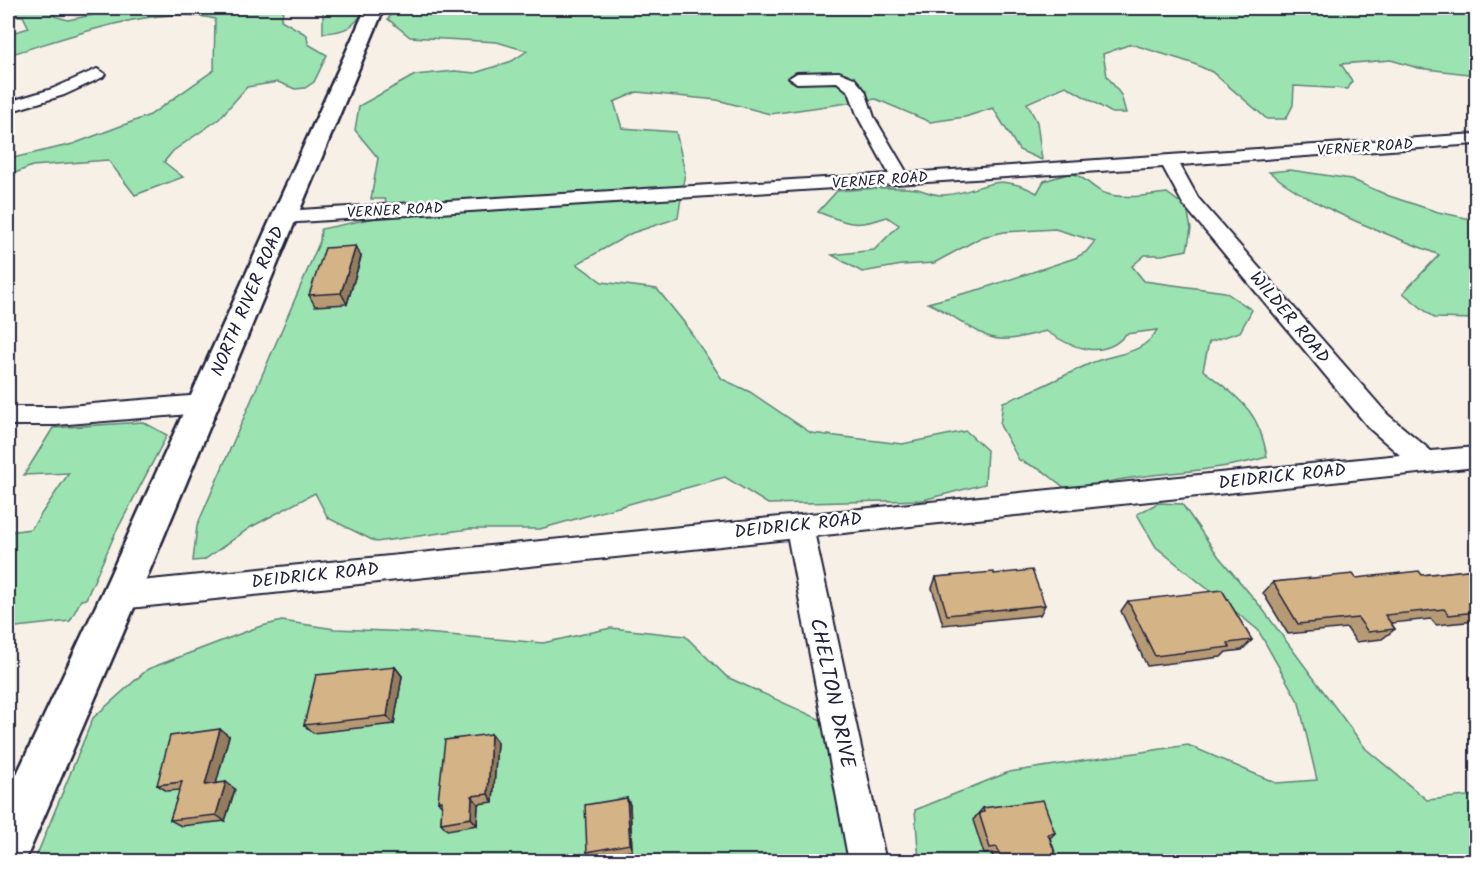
<svg xmlns="http://www.w3.org/2000/svg" width="1484" height="869" viewBox="0 0 1484 869" font-family="Kalam,sans-serif">
  <rect width="100%" height="100%" fill="#f6f0e7"/>
  <filter id="ink" filterUnits="userSpaceOnUse"><feTurbulence type="fractalNoise" baseFrequency=".0167" numOctaves="2"/><feDisplacementMap in="SourceGraphic" scale="12" xChannelSelector="R" yChannelSelector="G"/><feConvolveMatrix kernelMatrix="1 2 1 2 8 2 1 2 1" color-interpolation-filters="sRGB"/></filter>
  <g filter="url(#ink)">
    <g fill="#9be3b1" stroke="#5e8276" stroke-width="1.5">
      <path d="M 8,8 L 56,8 L 54,16 L 68,20 L 126,8 L 365,8 C 355,28 344,32 323,33 L 323,9 L 284,8 L 281,20 L 307,35 L 308,44 L 327,55 L 314,82 L 305,88 L 295,89 L 278,82 L 247,87 L 219,119 L 173,151 L 164,162 L 183,177 L 135,195 L 108,160 L 32,166 L 8,176 L 8,159 L 73,144 L 150,115 L 214,70 L 215,19 C 154,3 68,38 8,55 L 8,34 L 29,28 L 23,16 L 8,16 Z"/>
      <path d="M 395,8 L 1476,8 L 1476,75 L 1418,68 L 1391,60 L 1341,64 L 1352,81 L 1348,89 L 1294,86 L 1293,105 L 1286,119 L 1267,119 L 1212,72 L 1192,63 L 1131,44 L 1103,54 L 1107,76 L 1121,95 L 1126,113 L 1112,113 L 1066,86 L 1027,103 L 1037,122 L 1042,160 L 1019,150 L 993,108 L 965,117 L 930,122 L 876,99 L 770,114 L 717,100 L 637,92 L 614,102 L 622,128 L 676,132 L 685,172 L 678,218 L 632,233 L 577,264 L 602,282 L 657,289 L 683,321 L 722,379 L 750,392 L 811,433 L 902,444 L 966,431 L 987,450 L 985,484 L 923,500 L 768,504 L 725,477 L 540,529 L 469,529 L 376,542 L 328,518 L 315,493 L 251,527 L 204,560 L 193,561 L 197,526 L 320,241 L 321,229 L 390,215 L 385,199 L 371,199 L 378,158 L 355,130 L 359,106 L 415,75 L 455,71 L 475,73 L 512,61 L 527,51 L 497,42 L 410,37 L 388,19 Z"/>
      <path d="M 1290,170 L 1351,179 L 1389,196 L 1438,212 L 1476,220 L 1476,319 L 1434,318 L 1403,293 L 1439,255 C 1381,231 1319,211 1269,172 Z"/>
      <path d="M 1071,173 C 1085,176 1091,188 1104,193 C 1123,200 1148,195 1167,193 L 1187,208 L 1191,229 L 1187,250 L 1162,255 L 1145,255 L 1132,266 L 1144,281 L 1225,292 L 1252,310 L 1240,332 L 1209,342 L 1203,370 C 1239,399 1259,409 1267,457 C 1203,476 1133,470 1070,492 L 1043,471 L 1019,460 L 1000,425 L 1003,402 C 1034,392 1060,377 1089,364 C 1113,353 1143,356 1157,330 L 1126,334 C 1104,361 1071,348 1046,331 C 1030,335 1006,343 990,337 C 970,330 948,311 928,303 L 981,289 L 1075,258 L 1086,252 L 1095,241 L 1055,229 L 1004,232 L 982,237 L 934,263 L 902,265 L 862,272 L 832,255 L 874,250 L 899,225 L 887,217 C 854,228 850,224 818,212 L 837,191 C 864,189 890,186 917,189 C 925,191 935,196 944,195 C 986,192 991,169 1037,193 L 1044,181 Z"/>
      <path d="M 143,422 L 167,435 L 115,534 L 86,599 L 81,600 L 70,621 L 8,628 L 8,532 L 31,529 L 69,473 L 24,475 L 53,428 Z"/>
      <path d="M 1158,503 L 1182,504 L 1219,557 L 1261,607 L 1366,749 L 1427,800 L 1476,795 L 1476,861 L 919,861 L 915,810 L 1009,772 L 1188,745 L 1276,783 L 1317,780 L 1299,703 L 1258,630 L 1156,547 L 1137,514 Z"/>
      <path d="M 282,621 L 335,629 L 412,632 L 543,643 L 611,628 L 685,636 L 727,677 L 841,729 L 868,862 L 34,862 L 93,718 L 148,669 L 258,627 Z"/>
    </g>
    <g fill="none" stroke-linecap="round" stroke-linejoin="round">
      <path fill="#588996" fill-rule="evenodd" d="M 1042,8 L 1131,10 L 1183,8 L 1181,9 L 1131,12 L 1044,9 Z"/>
      <defs>
        <g id="minor">
          <path d="M 97,69 L 105,74 L 103,77 L 64,95 L 8,112 L 8,102 L 52,89 Z"/>
          <path d="M 839,72 L 854,78 L 865,91 L 874,117 L 907,173 L 1476,134 L 1476,144 L 1180,165 L 1198,198 L 1388,415 L 1431,451 L 1476,447 L 1476,467 L 815,536 L 886,862 L 849,862 L 788,539 L 120,609 L 109,605 L 105,596 L 109,587 L 120,583 L 1400,455 L 1370,429 L 1183,204 L 1163,167 L 283,223 L 273,217 L 283,211 L 889,174 L 858,117 L 849,92 L 837,82 L 797,83 L 789,78 L 797,73 Z"/>
          <path d="M 202,395 L 211,398 L 214,404 L 211,410 L 202,413 L 56,425 L 8,425 L 8,407 L 56,407 Z"/>
        </g>
        <path id="tertiary" d="M 366,8 L 384,8 L 139,596 L 25,861 L 8,862 L 8,793 L 102,593 Z"/>
      </defs>
      <use href="#minor" stroke="#22223b" stroke-width="4"/>
      <use href="#tertiary" stroke="#22223b" stroke-width="5"/>
      <use href="#minor" fill="#fff" fill-rule="evenodd"/>
      <use href="#tertiary" fill="#fff" fill-rule="evenodd"/>
    </g>
    <g fill="#b69a74" stroke="#22223b" stroke-width="1.5">
      <path d="M 361,257 L 347,304 L 315,306 L 309,295 Z"/>
      <path d="M 1476,569 L 1476,621 L 1436,625 L 1431,619 L 1391,623 L 1395,629 L 1382,639 L 1356,642 L 1347,628 L 1288,634 L 1263,593 L 1273,582 L 1422,575 Z"/>
      <path d="M 994,574 L 1045,605 L 1040,615 L 943,625 L 932,588 L 936,577 Z"/>
      <path d="M 1128,601 L 1252,640 L 1242,650 L 1226,652 L 1221,657 L 1147,666 L 1121,611 Z"/>
      <path d="M 395,667 L 402,676 L 394,724 L 313,733 L 304,725 Z"/>
      <path d="M 491,734 L 497,742 L 493,802 L 478,804 L 477,825 L 447,830 L 441,823 L 442,806 L 438,801 Z"/>
      <path d="M 229,736 L 216,783 L 235,789 L 225,821 L 181,826 L 170,820 L 180,790 L 167,791 L 157,785 Z"/>
      <path d="M 627,798 L 630,805 L 632,851 L 590,858 L 587,852 Z"/>
      <path d="M 983,808 L 1055,833 L 1050,838 L 1058,861 L 994,861 L 992,853 L 984,854 L 973,820 Z"/>
    </g>
    <g fill="#947d5e" stroke="#22223b" stroke-width="1.5">
      <path d="M 356,246 L 361,257 L 347,304 L 341,293 Z"/>
      <path d="M 395,667 L 402,676 L 394,724 L 387,716 Z"/>
      <path d="M 220,729 L 229,736 L 214,791 L 205,785 Z"/>
      <path d="M 491,734 L 497,742 L 493,802 L 488,794 Z"/>
      <path d="M 226,782 L 235,789 L 225,821 L 216,815 Z"/>
      <path d="M 472,796 L 478,804 L 477,825 L 471,818 Z"/>
      <path d="M 627,798 L 630,805 L 632,851 L 630,844 Z"/>
    </g>
    <g fill="#d4b387" stroke="#22223b" stroke-width="1.5">
      <path d="M 356,246 L 341,293 L 309,295 L 325,248 Z"/>
      <path d="M 1476,569 L 1476,612 L 1449,615 L 1444,609 L 1385,615 L 1395,629 L 1368,632 L 1358,618 L 1298,624 L 1273,582 L 1353,574 L 1356,578 L 1419,571 L 1422,575 Z"/>
      <path d="M 1032,570 L 1045,605 L 947,615 L 936,577 L 994,572 L 994,574 Z"/>
      <path d="M 1222,590 L 1252,640 L 1228,643 L 1230,647 L 1155,656 L 1128,601 Z"/>
      <path d="M 395,667 L 387,716 L 304,725 L 316,675 Z"/>
      <path d="M 220,729 L 205,785 L 226,782 L 216,815 L 170,820 L 182,782 L 157,785 L 170,736 Z"/>
      <path d="M 491,734 L 488,794 L 472,796 L 471,818 L 441,823 L 442,801 L 438,801 L 445,740 Z"/>
      <path d="M 627,798 L 630,844 L 587,852 L 585,805 Z"/>
      <path d="M 1043,800 L 1055,833 L 1048,834 L 1058,861 L 1002,861 L 997,847 L 990,848 L 979,813 L 984,812 L 983,808 Z"/>
    </g>
  </g>
  <g text-anchor="middle" stroke-width="5" stroke-linejoin="round" paint-order="stroke">
    <g font-size="15" fill="#22223b" stroke="#fff">
      <text transform="translate(1365 147) rotate(-4)" y="5">VERNER ROAD</text>
      <text transform="translate(880 180) rotate(-4)" y="5">VERNER ROAD</text>
      <text transform="translate(395 210) rotate(-3)" y="5">VERNER ROAD</text>
    </g>
    <g font-size="18" fill="#22223b" stroke="#fff">
      <text transform="translate(247 301) rotate(-67)" y="6">NORTH RIVER ROAD</text>
      <text transform="translate(1290 317) rotate(50)" y="6">WILDER ROAD</text>
      <text transform="translate(1282 476) rotate(-6)" y="6">DEIDRICK ROAD</text>
      <text transform="translate(798 525) rotate(-6)" y="6">DEIDRICK ROAD</text>
      <text transform="translate(315 575) rotate(-6)" y="6">DEIDRICK ROAD</text>
    </g>
    <g font-size="21" fill="#22223b" stroke="#fff">
      <text transform="translate(833 693) rotate(78)" y="7">CHELTON DRIVE</text>
    </g>
  </g>
  <rect width="1484" height="869" fill="none" stroke="#fff" stroke-width="30"/>
  <rect x="15" y="15" width="1454" height="839" fill="none" stroke="#22223b" stroke-width="2" filter="url(#ink)"/>
</svg>
